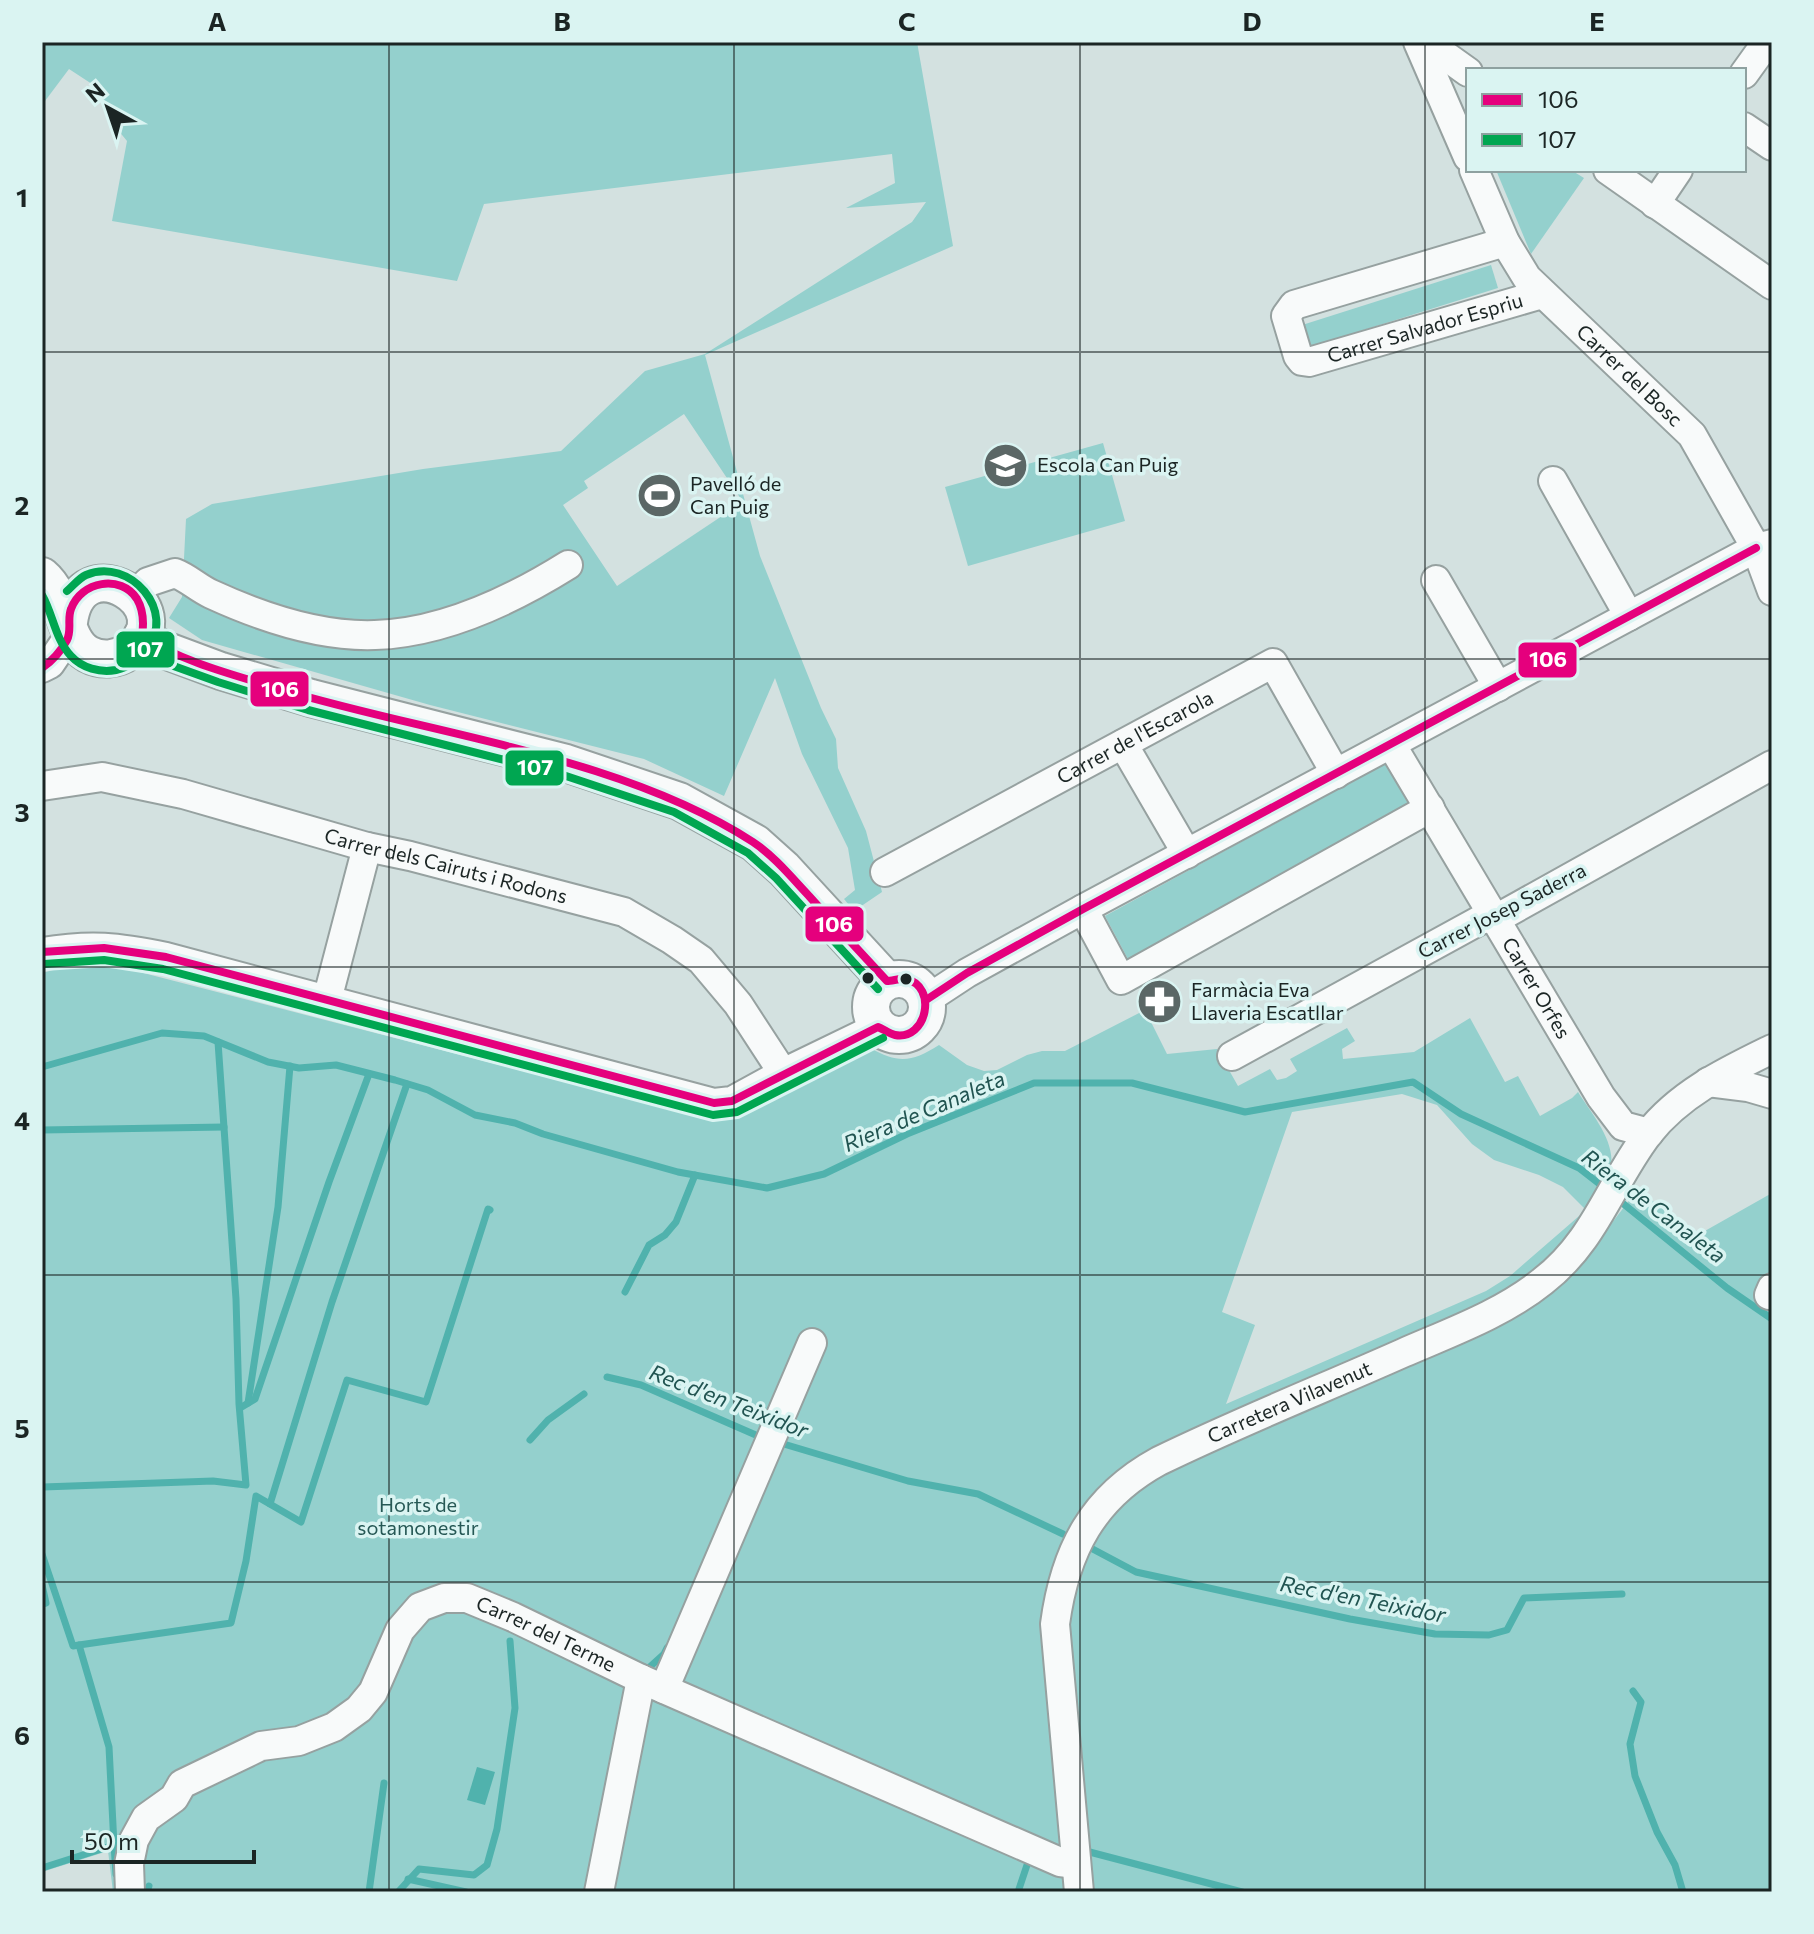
<svg xmlns="http://www.w3.org/2000/svg" width="1814" height="1934" viewBox="0 0 1814 1934" font-family="Commissioner,sans-serif">
  <rect width="100%" height="100%" fill="#d3e1e0"/>
  <g fill="#94d0cd" fill-rule="evenodd">
    <path d="M 42,42 L 917,42 L 953,246 L 705,355 L 760,556 L 821,708 L 836,739 L 838,768 L 866,831 L 882,892 L 854,911 L 844,899 L 855,890 L 848,848 L 802,754 L 775,678 L 724,796 L 644,759 L 430,705 L 202,640 L 169,618 L 182,597 L 186,519 L 212,504 L 423,469 L 561,451 L 645,371 L 705,354 L 912,222 L 926,202 L 846,208 L 895,183 L 892,154 L 484,204 L 457,281 L 112,221 L 127,141 L 109,119 L 95,86 L 69,69 L 42,105 ZM 684,414 L 743,502 L 617,586 L 563,505 L 588,488 L 584,481 Z"/>
    <path d="M 1496,170 L 1571,170 L 1584,178 L 1531,254 Z"/>
    <path d="M 1491,265 L 1498,288 L 1306,348 L 1299,326 Z"/>
    <path d="M 1103,443 L 1125,521 L 968,566 L 945,487 Z"/>
    <path d="M 1386,763 L 1411,809 L 1130,963 L 1105,916 Z"/>
    <path d="M 79,963 L 124,968 L 716,1121 L 737,1118 L 870,1048 C 899,1064 912,1062 939,1045 L 967,1065 L 984,1071 L 997,1070 L 1027,1055 L 1042,1051 L 1065,1051 L 1145,1010 L 1167,1054 L 1217,1049 L 1238,1086 L 1270,1069 L 1277,1080 L 1286,1078 L 1297,1071 L 1290,1059 L 1347,1028 L 1355,1041 L 1342,1049 L 1343,1059 L 1414,1052 L 1470,1018 L 1505,1082 L 1518,1076 L 1540,1116 L 1572,1098 L 1578,1092 C 1591,1113 1620,1146 1609,1172 C 1603,1185 1594,1198 1587,1211 L 1611,1224 L 1638,1189 L 1696,1236 L 1772,1193 L 1772,1892 L 113,1892 L 108,1851 L 42,1872 L 42,973 ZM 1402,1094 L 1437,1105 L 1472,1144 L 1494,1160 L 1539,1175 L 1563,1187 L 1586,1210 L 1510,1276 L 1486,1291 L 1226,1404 L 1255,1325 L 1222,1312 L 1292,1112 Z"/>
  </g>
  <path fill="#50b2ad" d="M 477,1767 L 495,1772 L 485,1805 L 467,1800 Z"/>
  <g fill="none" stroke-linecap="round" stroke-linejoin="round">
    <g stroke="#50b2ad" stroke-width="7">
      <path d="M 42,1067 L 162,1033 L 204,1036 L 268,1062 L 299,1068 L 336,1065 L 395,1080 L 428,1090 L 475,1115 L 515,1123 L 543,1134 L 678,1172 L 767,1188 L 824,1174 L 907,1134 L 1034,1083 L 1132,1083 L 1245,1112 L 1413,1082 L 1461,1114 L 1579,1168 L 1606,1189"/>
      <path d="M 42,1130 L 224,1127"/>
      <path d="M 1615,1197 L 1727,1288 L 1772,1319"/>
      <path d="M 625,1292 L 649,1245 L 665,1235 L 676,1222 L 695,1175"/>
      <path d="M 607,1377 L 641,1385 L 765,1439"/>
      <path d="M 248,1403 L 278,1207 L 290,1066"/>
      <path d="M 240,1408 L 255,1399 L 329,1182 L 369,1074"/>
      <path d="M 530,1440 L 548,1420 L 584,1394"/>
      <path d="M 777,1442 L 908,1481 L 978,1494 L 1063,1534"/>
      <path d="M 43,1487 L 213,1481 L 246,1485 L 239,1404 L 236,1299 L 218,1042"/>
      <path d="M 270,1504 L 332,1302 L 407,1084"/>
      <path d="M 1087,1546 L 1136,1572 L 1350,1619 L 1435,1634 L 1489,1635 L 1507,1630 L 1524,1598 L 1622,1594"/>
      <path d="M 42,1554 L 73,1646 L 79,1645"/>
      <path d="M 42,1585 L 46,1603 L 42,1604"/>
      <path d="M 642,1674 L 664,1654 L 667,1648"/>
      <path d="M 1633,1691 L 1641,1702 L 1630,1744 L 1635,1776 L 1657,1832 L 1675,1865 L 1683,1892"/>
      <path d="M 114,1845 L 116,1874"/>
      <path d="M 1082,1850 L 1242,1892"/>
      <path d="M 42,1868 L 114,1845 L 109,1747 L 79,1645 L 231,1623 L 246,1561 L 256,1496 L 301,1522 L 347,1380 L 426,1402 L 488,1209 L 490,1210"/>
      <path d="M 408,1879 L 466,1892"/>
      <path d="M 147,1892 L 149,1886"/>
      <path d="M 369,1892 L 384,1783"/>
      <path d="M 398,1892 L 419,1869 L 474,1875 L 487,1865 L 497,1829 L 515,1708 L 510,1641"/>
      <path d="M 1018,1892 L 1030,1856"/>
    </g>
    <defs>
      <g id="minor">
        <path d="M 1418,42 L 1468,157"/>
        <path d="M 1426,42 L 1468,72"/>
        <path d="M 1744,74 L 1767,42"/>
        <path d="M 1744,127 L 1772,146"/>
        <path id="s1" d="M 1474,170 L 1505,242 L 1527,278 L 1692,435 L 1756,548 L 1772,591"/>
        <path d="M 1608,170 L 1772,285"/>
        <path d="M 1655,204 L 1678,170"/>
        <path id="s2" d="M 1505,242 L 1294,305 L 1286,316 L 1298,356 L 1302,361 L 1309,362 L 1542,294"/>
        <path d="M 1553,481 L 1629,616"/>
        <path d="M 1436,580 L 1498,687"/>
        <path d="M 135,595 L 148,582 L 175,573 C 188,578 198,588 211,594 C 261,617 320,637 375,635 C 443,633 512,600 568,565"/>
        <path d="M 42,668 L 50,664 L 71,633"/>
        <path d="M 1123,744 L 1187,854"/>
        <path id="s3" d="M 1391,744 L 1601,1097 L 1623,1126 L 1649,1133"/>
        <path id="s4" d="M 42,786 L 102,777 L 183,794 L 367,847 L 410,856 L 624,912 L 672,940 L 701,960 L 738,1004 L 783,1073"/>
        <path id="s5" d="M 885,872 L 1273,663 L 1336,774"/>
        <path d="M 1083,909 L 1121,980 L 1430,808"/>
        <path d="M 42,952 C 92,944 117,947 166,957 L 714,1103 L 732,1101 L 783,1073 L 878,1027"/>
        <path d="M 327,1000 L 367,847"/>
        <path d="M 926,1000 L 967,973 L 1083,909 L 1756,548 L 1772,544"/>
        <path d="M 1232,1056 L 1484,918 L 1494,920 L 1772,765"/>
        <path d="M 1708,1082 L 1748,1087 L 1772,1094"/>
        <path d="M 1769,1295 L 1772,1288"/>
        <path d="M 664,1689 L 812,1343"/>
        <path id="s6" d="M 130,1892 L 129,1864 L 134,1840 L 146,1818 L 174,1798 L 182,1784 L 261,1746 L 299,1741 L 334,1727 L 359,1709 L 373,1692 L 400,1630 L 420,1607 L 444,1598 L 467,1598 L 513,1617 L 641,1679 L 1060,1862 L 1076,1864"/>
        <path d="M 599,1892 L 641,1679"/>
        <path id="s7" d="M 1079,1892 L 1055,1624 C 1065,1550 1093,1497 1159,1461 C 1239,1422 1322,1389 1403,1353 C 1451,1332 1502,1314 1543,1281 C 1595,1241 1610,1184 1648,1134 C 1680,1093 1727,1071 1772,1049"/>
      </g>
      <g id="tertiary">
        <path d="M 42,576 C 67,597 63,640 88,654 C 101,661 117,660 129,651 C 187,608 80,540 69,622"/>
        <path d="M 142,636 L 162,649 L 221,671 L 311,698 L 566,763 L 679,801 L 755,843 L 784,869 L 887,981"/>
        <circle cx="899" cy="1007" r="28"/>
      </g>
    </defs>
    <use href="#minor" stroke="#96a1a0" stroke-width="32"/>
    <use href="#tertiary" stroke="#96a1a0" stroke-width="40"/>
    <use href="#minor" stroke="#f8fafa" stroke-width="28"/>
    <use href="#tertiary" stroke="#f8fafa" stroke-width="36"/>
    <defs>
      <g id="bus-1">
        <path d="M 42,668 C 52,661 61,651 67,640 C 72,630 67,619 71,609 C 81,581 121,574 137,599 C 144,611 144,623 142,636 C 184,663 235,675 283,690 C 434,735 620,756 753,842 C 774,856 792,878 809,896 C 835,925 861,953 887,981 C 892,981 901,978 906,979 C 938,986 927,1041 895,1035 C 890,1034 883,1029 878,1027 L 732,1101 L 714,1103 L 166,957 L 104,948 L 42,952"/>
        <path d="M 926,1000 L 967,973 L 1083,909 L 1756,548"/>
      </g>
      <g id="bus-2">
        <path d="M 42,595 C 53,614 55,639 71,656 C 82,668 100,673 116,670 C 130,667 138,659 146,649 C 178,613 130,556 86,575 C 79,578 73,586 67,591"/>
        <path d="M 135,646 L 157,660 L 218,682 L 308,710 L 563,775 L 674,812 L 748,853 L 776,878 L 878,989"/>
        <path d="M 44,964 L 104,960 L 163,969 L 713,1115 L 737,1112 L 883,1038"/>
      </g>
    </defs>
    <use href="#bus-1" stroke="#daf4f2" stroke-width="14"/>
    <use href="#bus-2" stroke="#daf4f2" stroke-width="14"/>
    <use href="#bus-1" stroke="#e5007d" stroke-width="8"/>
    <use href="#bus-2" stroke="#00a651" stroke-width="8"/>
  </g>
  <path fill="none" stroke="#1b2524" stroke-width="2" stroke-opacity="0.55" d="M 389,42 L 389,1892M 734,42 L 734,1892M 1080,42 L 1080,1892M 1425,42 L 1425,1892M 42,352 L 1772,352M 42,659 L 1772,659M 42,967 L 1772,967M 42,1275 L 1772,1275M 42,1582 L 1772,1582"/>
  <defs>
    <symbol id="school-disc" viewBox="-11 -11 22 22"><circle r="9.5" fill="#5b6766" stroke="#daf4f2"/><path d="M0-5L7-2L0 1L-7-2ZM-4 1L0 2.5L4 1V4Q0 6-4 4Z" fill="#fff"/></symbol>
    <symbol id="stadium-disc" viewBox="-11 -11 22 22"><circle r="9.5" fill="#5b6766" stroke="#daf4f2"/><path d="M0-5a6.5 5 0 1 0 0 10a6.5 5 0 1 0 0-10ZM-3.5-1.8h7v3.6h-7Z" fill="#fff"/></symbol>
    <symbol id="pharmacy-disc" viewBox="-11 -11 22 22"><circle r="9.5" fill="#5b6766" stroke="#daf4f2"/><path d="M-2-6h4v4h4v4h-4v4h-4v-4h-4v-4h4Z" fill="#fff"/></symbol>
  </defs>
  <g fill-rule="evenodd">
    <use href="#school-disc" x="980" y="440" width="51" height="51"/>
    <use href="#stadium-disc" x="634" y="470" width="51" height="51"/>
    <use href="#pharmacy-disc" x="1134" y="976" width="51" height="51"/>
  </g>
  <g fill="#1b2524" stroke="#daf4f2" stroke-width="3">
    <circle cx="868" cy="978" r="7"/>
    <circle cx="906" cy="979" r="7"/>
  </g>
  <g text-anchor="middle" stroke-width="7" stroke-linejoin="round" paint-order="stroke">
    <g font-size="20" fill="#1b2524" stroke="#daf4f2">
      <text dy="7" stroke="none"><textPath href="#s2" startOffset="410">Carrer Salvador Espriu</textPath></text>
      <text dy="7" stroke="none"><textPath href="#s1" startOffset="262">Carrer del Bosc</textPath></text>
      <text dy="7" stroke="none"><textPath href="#s5" startOffset="284">Carrer de l'Escarola</textPath></text>
      <text dy="7" stroke="none"><textPath href="#s4" startOffset="416">Carrer dels Cairuts i Rodons</textPath></text>
      <text transform="translate(1502 911) rotate(-27)" y="7">Carrer Josep Saderra</text>
      <text dy="7" stroke="none"><textPath href="#s3" startOffset="284">Carrer Orfes</textPath></text>
      <text dy="7" stroke="none"><textPath href="#s7" startOffset="614">Carretera Vilavenut</textPath></text>
      <text dy="7" stroke="none"><textPath href="#s6" startOffset="578">Carrer del Terme</textPath></text>
    </g>
    <g font-size="20" fill="#1b2524" stroke="#daf4f2" text-anchor="start">
      <text x="1037" y="472">Escola Can Puig</text>
      <text x="690" y="491">Pavelló de<tspan x="690" dy="23">Can Puig</tspan></text>
      <text x="1191" y="997">Farmàcia Eva<tspan x="1191" dy="23">Llaveria Escatllar</tspan></text>
    </g>
    <g font-size="20" fill="#265855" stroke="#daf4f2">
      <text x="418" y="1512">Horts de<tspan x="418" dy="23">sotamonestir</tspan></text>
    </g>
    <g font-size="22" font-style="italic" fill="#215451" stroke="#daf4f2">
      <text transform="translate(924 1111) rotate(-23)" y="8">Riera de Canaleta</text>
      <text transform="translate(1654 1206) rotate(37)" y="8">Riera de Canaleta</text>
      <text transform="translate(729 1401) rotate(21)" y="8">Rec d'en Teixidor</text>
      <text transform="translate(1363 1599) rotate(11)" y="8">Rec d'en Teixidor</text>
    </g>
  </g>
  <g stroke="#daf4f2" stroke-width="3">
    <rect x="115" y="630" width="61" height="39" rx="8" fill="#00a651"/>
    <rect x="1517" y="641" width="61" height="38" rx="8" fill="#e5007d"/>
    <rect x="249" y="670" width="61" height="38" rx="8" fill="#e5007d"/>
    <rect x="504" y="749" width="61" height="38" rx="8" fill="#00a651"/>
    <rect x="804" y="905" width="61" height="38" rx="8" fill="#e5007d"/>
  </g>
  <g font-size="22" text-anchor="middle" font-weight="bold" fill="#fff">
    <text x="145" y="657">107</text>
    <text x="1548" y="667">106</text>
    <text x="280" y="697">106</text>
    <text x="535" y="775">107</text>
    <text x="834" y="932">106</text>
  </g>
  <rect width="1814" height="1934" fill="none" stroke="#daf4f2" stroke-width="88"/>
  <rect x="1466" y="68" width="280" height="104" fill="#daf4f2" stroke="#8ea1a0" stroke-width="2"/>
  <rect x="1482" y="94" width="40" height="12" fill="#e5007d" stroke="#8ea1a0" stroke-width="2"/>
  <text x="1538" y="108" font-size="24" fill="#1b2524">106</text>
  <rect x="1482" y="134" width="40" height="12" fill="#00a651" stroke="#8ea1a0" stroke-width="2"/>
  <text x="1538" y="148" font-size="24" fill="#1b2524">107</text>
  <g transform="translate(108 108) rotate(320)" stroke="#daf4f2" stroke-width="6" paint-order="stroke">
  <path d="M0-6L14 30L0 20L-14 30Z" fill="#1b2524"/>
  <text y="-12" font-size="22" font-weight="bold" text-anchor="middle" fill="#1b2524">N</text>
  </g>
  <path d="M72 1850v12h182v-12" fill="none" stroke="#1b2524" stroke-width="4"/>
  <text x="84" y="1850" font-size="24" fill="#1b2524" stroke="#daf4f2" stroke-width="6" paint-order="stroke">50 m</text>
  <rect x="44" y="44" width="1726" height="1846" fill="none" stroke="#1b2524" stroke-width="3"/>
  <g font-size="26" text-anchor="middle" font-weight="bold" fill="#1b2524">
    <text x="217" y="31">A</text>
    <text x="562" y="31">B</text>
    <text x="907" y="31">C</text>
    <text x="1252" y="31">D</text>
    <text x="1597" y="31">E</text>
    <text x="22" y="207">1</text>
    <text x="22" y="515">2</text>
    <text x="22" y="822">3</text>
    <text x="22" y="1130">4</text>
    <text x="22" y="1438">5</text>
    <text x="22" y="1745">6</text>
  </g>
</svg>
